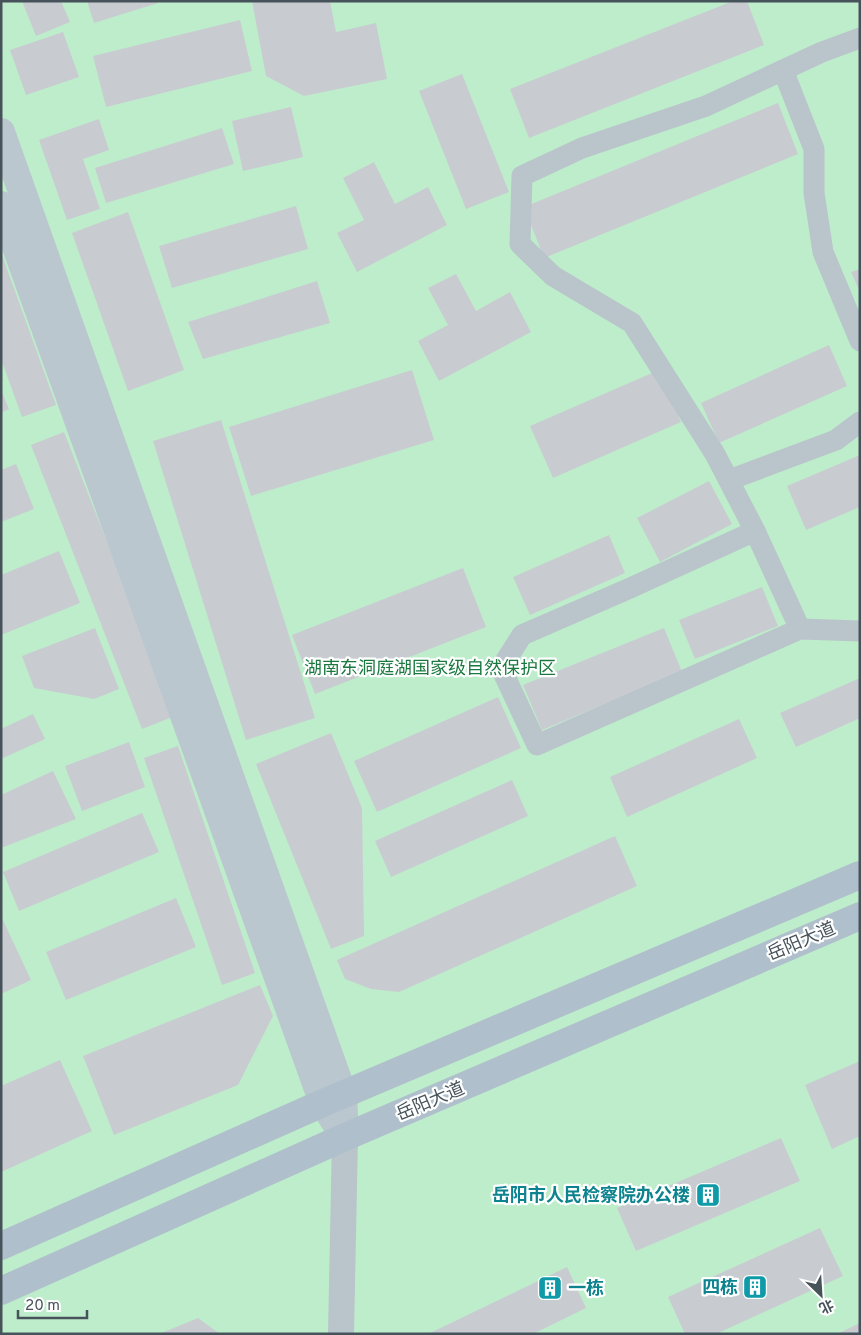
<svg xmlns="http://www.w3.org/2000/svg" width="861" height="1335" viewBox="0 0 861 1335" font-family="Overpass,'Noto Sans SC',sans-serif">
  <rect width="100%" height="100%" fill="#f1eeee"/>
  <rect fill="#beedcb" x="1" y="1" width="859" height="1333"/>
  <g fill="#c8ccd1">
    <path d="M 22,1 L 61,1 L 70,22 L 36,36 Z"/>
    <path d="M 87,1 L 158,1 L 158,3 L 94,23 Z"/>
    <path d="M 252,1 L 330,1 L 336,32 L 376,23 L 387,79 L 304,96 L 266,76 Z"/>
    <path d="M 733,1 L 747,1 L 764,45 L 529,138 L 510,89 Z"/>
    <path d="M 240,20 L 252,71 L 106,107 L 93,56 Z"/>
    <path d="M 63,32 L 79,77 L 26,95 L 10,50 Z"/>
    <path d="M 462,74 L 509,192 L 466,209 L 419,91 Z"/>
    <path d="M 778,103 L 798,154 L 544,258 L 524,207 Z"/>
    <path d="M 291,107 L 303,157 L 243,171 L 232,121 Z"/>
    <path d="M 99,119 L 109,150 L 83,159 L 100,209 L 67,220 L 39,140 Z"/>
    <path d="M 222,128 L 234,164 L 106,203 L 95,168 Z"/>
    <path d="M 374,162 L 395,204 L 428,187 L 447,225 L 357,272 L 337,233 L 364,220 L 343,178 Z"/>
    <path d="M 296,206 L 308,249 L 172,288 L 159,246 Z"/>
    <path d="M 128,212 L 184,370 L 128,391 L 72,233 Z"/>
    <path d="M 1,252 L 56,405 L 22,417 L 1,359 Z"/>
    <path d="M 860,269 L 860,292 L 851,272 Z"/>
    <path d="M 456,274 L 476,311 L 510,292 L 531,332 L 439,381 L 418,341 L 448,325 L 428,288 Z"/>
    <path d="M 317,281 L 330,323 L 203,359 L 188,322 Z"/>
    <path d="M 829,345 L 847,386 L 719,443 L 701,403 Z"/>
    <path d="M 412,370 L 434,440 L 251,496 L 229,427 Z"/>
    <path d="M 659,370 L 681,422 L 553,478 L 530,426 Z"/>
    <path d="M 1,390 L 9,409 L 1,413 Z"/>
    <path d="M 221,420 L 315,718 L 246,740 L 153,441 Z"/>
    <path d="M 64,432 L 175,716 L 142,729 L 31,445 Z"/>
    <path d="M 860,455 L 860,507 L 806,530 L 787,486 Z"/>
    <path d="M 16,464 L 34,509 L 1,522 L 1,470 Z"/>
    <path d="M 709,481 L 732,524 L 660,562 L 637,518 Z"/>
    <path d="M 609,535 L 625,573 L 530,615 L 513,577 Z"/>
    <path d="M 59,551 L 80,603 L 1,635 L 1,575 Z"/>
    <path d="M 463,568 L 486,627 L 315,694 L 292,635 Z"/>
    <path d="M 762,587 L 778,626 L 695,659 L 679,620 Z"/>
    <path d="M 95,628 L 119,689 L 94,699 L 34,688 L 22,656 Z"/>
    <path d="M 664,628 L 682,672 L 542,730 L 523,685 Z"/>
    <path d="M 860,678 L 860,718 L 796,747 L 780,713 Z"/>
    <path d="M 498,697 L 521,748 L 377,812 L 354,761 Z"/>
    <path d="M 33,714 L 45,739 L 1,759 L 1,729 Z"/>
    <path d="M 739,719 L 757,758 L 627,817 L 610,777 Z"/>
    <path d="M 331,733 L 362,808 L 364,936 L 331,949 L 256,764 Z"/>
    <path d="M 129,742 L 145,787 L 82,811 L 65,766 Z"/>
    <path d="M 178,746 L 255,973 L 222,985 L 144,758 Z"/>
    <path d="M 53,771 L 76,819 L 1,848 L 1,795 Z"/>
    <path d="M 512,780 L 528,816 L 391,877 L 375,841 Z"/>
    <path d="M 142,813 L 159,852 L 19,911 L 3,872 Z"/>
    <path d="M 615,836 L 637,886 L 399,992 L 371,989 L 345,979 L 337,960 Z"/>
    <path d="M 176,898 L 196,947 L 66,1000 L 46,952 Z"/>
    <path d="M 1,916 L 31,980 L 1,994 Z"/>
    <path d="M 260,985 L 273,1016 L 238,1085 L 114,1135 L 83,1056 Z"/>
    <path d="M 60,1060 L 92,1131 L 1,1172 L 1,1086 Z"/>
    <path d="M 860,1061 L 860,1136 L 832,1149 L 805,1085 Z"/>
    <path d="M 781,1138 L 800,1181 L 636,1251 L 617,1208 Z"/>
    <path d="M 820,1228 L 843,1276 L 716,1334 L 685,1334 L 668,1297 Z"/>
    <path d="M 567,1267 L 586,1308 L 533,1334 L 428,1334 Z"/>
    <path d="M 198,1318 L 220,1334 L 159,1334 Z"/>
    <path d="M 860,1323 L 860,1334 L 837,1334 Z"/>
  </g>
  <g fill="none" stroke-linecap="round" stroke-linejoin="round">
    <g stroke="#bac4cb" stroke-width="21">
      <path d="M 783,70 L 814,149 L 814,193 L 823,252 L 860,341"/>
      <path d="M 729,480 L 836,440 L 860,422"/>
      <path d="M 755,531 L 715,454 L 632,323 L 553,276 L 520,244 L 522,176 L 582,148 L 706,106 L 822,52 L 860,38"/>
      <path d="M 800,629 L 755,531 L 628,589 L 522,635 L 501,668 L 537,745 L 800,629 L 860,631"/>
    </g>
    <path stroke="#bac4cb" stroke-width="26" d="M 341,1334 L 345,1137"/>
    <g stroke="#bac7cf" stroke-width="28">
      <path d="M 1,132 L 343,1094 L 345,1137"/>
      <path d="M 1,205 L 323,1103 L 336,1124"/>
    </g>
    <g stroke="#afc0cc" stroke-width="28">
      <path d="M 1,1246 L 323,1103 L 860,875"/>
      <path d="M 1,1291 L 345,1137 L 860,916"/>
    </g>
  </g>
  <defs>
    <symbol id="building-square" viewBox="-11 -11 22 22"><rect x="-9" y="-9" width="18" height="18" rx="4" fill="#0f9aa8" stroke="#fff"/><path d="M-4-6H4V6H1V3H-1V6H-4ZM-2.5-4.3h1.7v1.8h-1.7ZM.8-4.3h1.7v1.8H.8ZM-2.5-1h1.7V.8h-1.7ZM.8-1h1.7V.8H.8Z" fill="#fff"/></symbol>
  </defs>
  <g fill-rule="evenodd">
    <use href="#building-square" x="694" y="1181" width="28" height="28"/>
    <use href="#building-square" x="741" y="1273" width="28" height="28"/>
    <use href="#building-square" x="536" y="1274" width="28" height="28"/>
  </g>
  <g text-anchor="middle" stroke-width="4.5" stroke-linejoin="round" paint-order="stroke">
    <g font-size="18" fill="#1b7940" stroke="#fff">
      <text x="430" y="674">湖南东洞庭湖国家级自然保护区</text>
    </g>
    <g font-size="18" fill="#47535b" stroke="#fff">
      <text transform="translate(801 941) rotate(-23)" y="6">岳阳大道</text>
      <text transform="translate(430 1101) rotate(-23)" y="6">岳阳大道</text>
    </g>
    <g font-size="18" font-weight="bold" fill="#0d838f" stroke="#fff" text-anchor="end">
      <text x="690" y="1201">岳阳市人民检察院办公楼</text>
      <text x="738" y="1293">四栋</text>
      <text x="568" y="1294" text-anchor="start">一栋</text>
    </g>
  </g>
  <rect width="861" height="1335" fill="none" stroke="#47535b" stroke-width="5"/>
  <g transform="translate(821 1295) rotate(155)" stroke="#ffffff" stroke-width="4" paint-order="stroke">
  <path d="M0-4L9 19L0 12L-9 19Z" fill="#47535b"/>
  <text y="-8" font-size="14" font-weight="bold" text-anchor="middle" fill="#47535b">北</text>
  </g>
  <path d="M18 1310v8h69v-8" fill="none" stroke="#47535b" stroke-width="2.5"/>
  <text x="25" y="1310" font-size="15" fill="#47535b" stroke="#ffffff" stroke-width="4" paint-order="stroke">20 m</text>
</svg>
